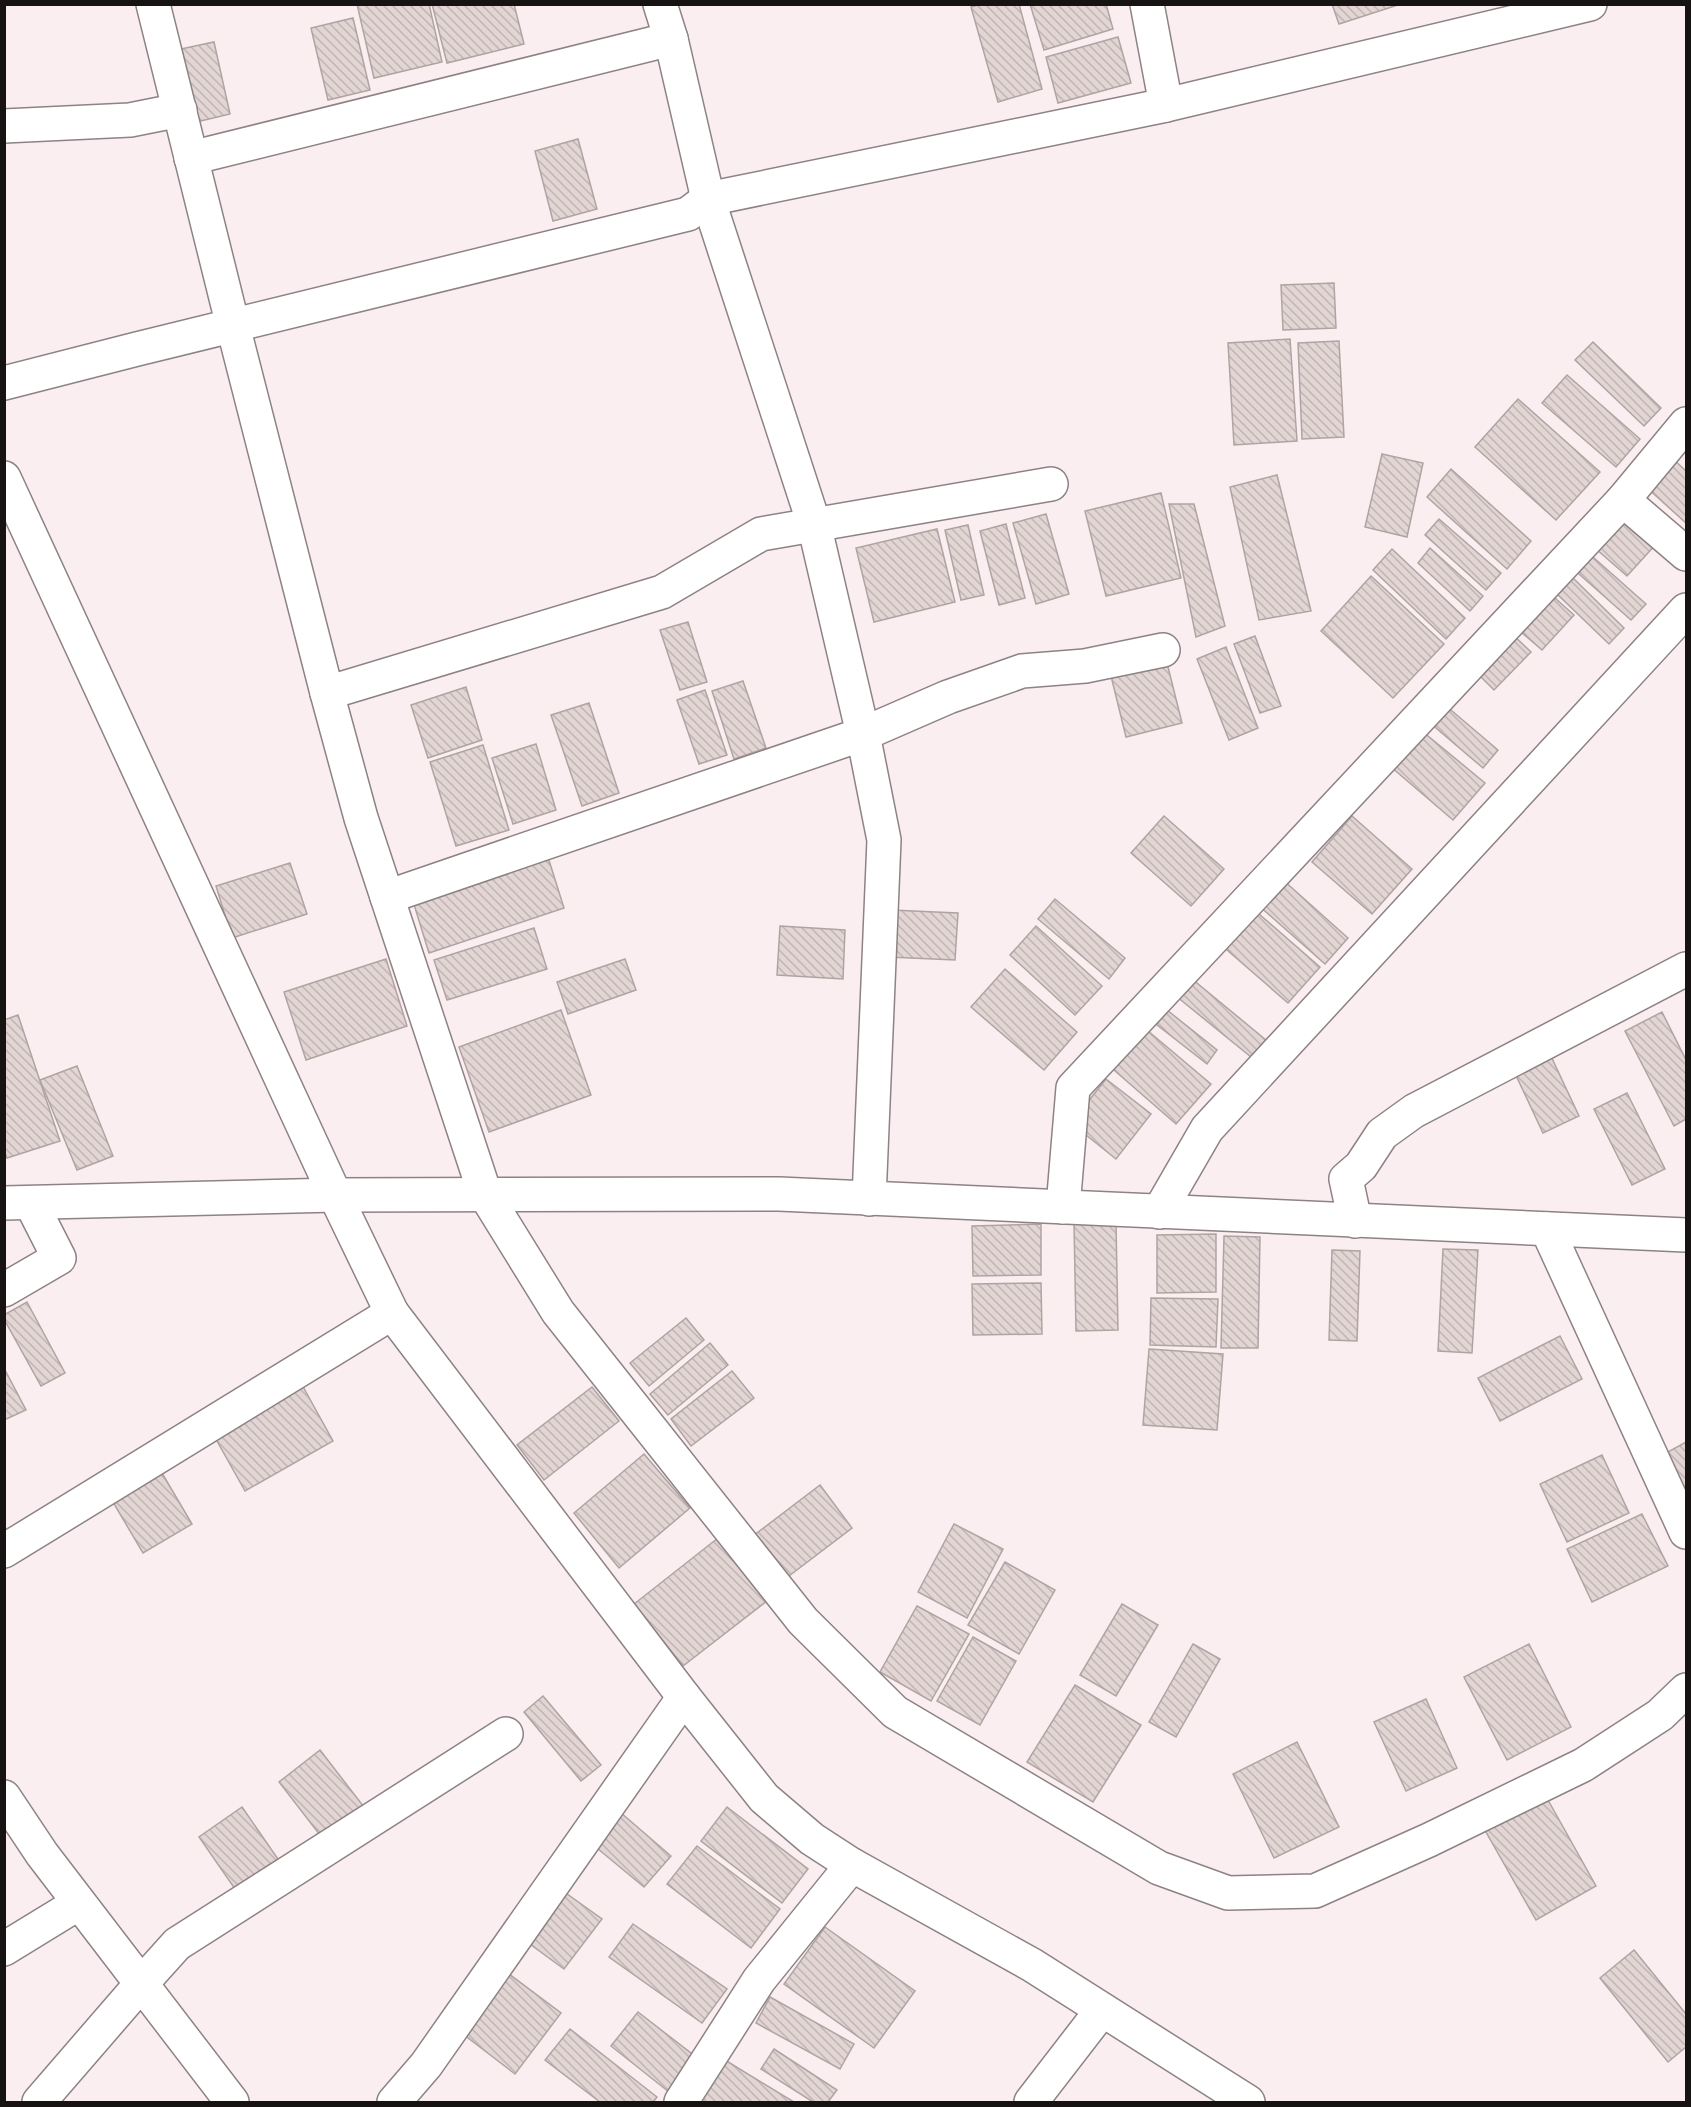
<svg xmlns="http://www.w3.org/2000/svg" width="1691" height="2107" viewBox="0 0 1691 2107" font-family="Merriweather,serif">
  <defs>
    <pattern id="building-back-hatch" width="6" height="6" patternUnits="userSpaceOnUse" patternTransform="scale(1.5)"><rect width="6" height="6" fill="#e2d5d3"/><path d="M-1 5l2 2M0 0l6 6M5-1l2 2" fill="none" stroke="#c1b6b4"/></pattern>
  </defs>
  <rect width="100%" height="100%" fill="#fbeef1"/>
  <g fill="url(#building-back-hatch)" stroke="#b0a4a2" stroke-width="1.5">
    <path d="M 357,4 L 429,4 L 442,62 L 374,78 Z"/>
    <path d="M 432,4 L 514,4 L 524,44 L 447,63 Z"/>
    <path d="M 981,4 L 1019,4 L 1042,89 L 998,102 L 971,7 Z"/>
    <path d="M 1030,4 L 1106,4 L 1113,29 L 1044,50 Z"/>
    <path d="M 1332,4 L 1398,4 L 1398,5 L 1339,24 Z"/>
    <path d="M 353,18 L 370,90 L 328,100 L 311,28 Z"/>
    <path d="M 1118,37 L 1131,83 L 1058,103 L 1046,57 Z"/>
    <path d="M 214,42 L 230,114 L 192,123 L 176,50 Z"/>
    <path d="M 578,139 L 597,209 L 553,221 L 535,151 Z"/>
    <path d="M 1334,283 L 1336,328 L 1283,330 L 1281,285 Z"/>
    <path d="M 1290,339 L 1297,441 L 1234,445 L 1228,343 Z"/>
    <path d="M 1339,341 L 1344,437 L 1302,439 L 1298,343 Z"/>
    <path d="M 1593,342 L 1661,408 L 1644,426 L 1575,360 Z"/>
    <path d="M 1567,375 L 1640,439 L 1616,467 L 1542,403 Z"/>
    <path d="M 1518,399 L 1600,472 L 1556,520 L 1475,447 Z"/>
    <path d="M 1382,454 L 1423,463 L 1407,537 L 1365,527 Z"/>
    <path d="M 1671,457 L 1686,471 L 1686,523 L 1645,486 Z"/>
    <path d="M 1451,469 L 1531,541 L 1507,569 L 1427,497 Z"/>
    <path d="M 1277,475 L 1311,611 L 1259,620 L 1230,487 Z"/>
    <path d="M 1161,493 L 1181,578 L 1106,596 L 1085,511 Z"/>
    <path d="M 1169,504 L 1194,504 L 1225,626 L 1196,637 Z"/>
    <path d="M 1618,509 L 1657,543 L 1627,576 L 1588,542 Z"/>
    <path d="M 1046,514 L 1069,594 L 1036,604 L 1013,523 Z"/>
    <path d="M 1439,519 L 1501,573 L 1486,590 L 1425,535 Z"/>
    <path d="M 1006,524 L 1025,598 L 999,605 L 980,531 Z"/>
    <path d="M 968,525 L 984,595 L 961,600 L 945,530 Z"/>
    <path d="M 937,529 L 955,602 L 874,622 L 856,548 Z"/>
    <path d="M 1430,548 L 1483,596 L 1470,611 L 1418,563 Z"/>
    <path d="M 1392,549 L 1465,618 L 1446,639 L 1373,570 Z"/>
    <path d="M 1585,550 L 1646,604 L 1631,620 L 1570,566 Z"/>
    <path d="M 1371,576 L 1444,644 L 1393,698 L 1321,631 Z"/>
    <path d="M 1573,578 L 1624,628 L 1609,644 L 1557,594 Z"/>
    <path d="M 1546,590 L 1574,615 L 1542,650 L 1514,626 Z"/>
    <path d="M 688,622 L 707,682 L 680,690 L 660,630 Z"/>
    <path d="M 1508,630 L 1531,652 L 1494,690 L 1471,667 Z"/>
    <path d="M 1255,636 L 1281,706 L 1260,713 L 1234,644 Z"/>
    <path d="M 1226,647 L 1258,728 L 1229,740 L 1197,659 Z"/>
    <path d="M 1167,663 L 1182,723 L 1126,737 L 1111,676 Z"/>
    <path d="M 743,681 L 766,748 L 734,759 L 712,691 Z"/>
    <path d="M 466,687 L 482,740 L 428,758 L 411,705 Z"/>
    <path d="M 705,690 L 727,755 L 699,764 L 677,700 Z"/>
    <path d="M 589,703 L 619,793 L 582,806 L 551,715 Z"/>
    <path d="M 1445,705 L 1498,750 L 1483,768 L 1430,723 Z"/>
    <path d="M 1422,731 L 1485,783 L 1453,820 L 1391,767 Z"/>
    <path d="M 536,744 L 556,810 L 513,824 L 492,758 Z"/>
    <path d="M 483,745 L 509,830 L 456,846 L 430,762 Z"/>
    <path d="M 1164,816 L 1224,869 L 1191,906 L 1131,853 Z"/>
    <path d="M 1352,816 L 1412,869 L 1372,914 L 1312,862 Z"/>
    <path d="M 547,854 L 564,908 L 429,953 L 412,898 Z"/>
    <path d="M 290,863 L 307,914 L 232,938 L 216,886 Z"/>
    <path d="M 1282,879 L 1348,938 L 1325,964 L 1258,905 Z"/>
    <path d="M 1055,899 L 1125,958 L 1109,979 L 1038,919 Z"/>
    <path d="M 1252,908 L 1320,967 L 1288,1003 L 1220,944 Z"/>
    <path d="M 891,910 L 958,913 L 955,960 L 888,957 Z"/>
    <path d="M 780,926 L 845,930 L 843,979 L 777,975 Z"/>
    <path d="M 1036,926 L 1102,986 L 1075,1015 L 1010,955 Z"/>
    <path d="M 534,928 L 547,969 L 447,1000 L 434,960 Z"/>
    <path d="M 386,959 L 407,1026 L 306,1060 L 284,992 Z"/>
    <path d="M 625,959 L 636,990 L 568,1014 L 557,982 Z"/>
    <path d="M 1005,969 L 1077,1032 L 1044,1070 L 971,1007 Z"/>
    <path d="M 1186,974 L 1266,1040 L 1251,1057 L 1171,992 Z"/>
    <path d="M 561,1010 L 591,1095 L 489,1132 L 459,1047 Z"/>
    <path d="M 1167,1010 L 1217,1050 L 1207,1064 L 1156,1024 Z"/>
    <path d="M 1662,1012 L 1686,1060 L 1686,1119 L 1674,1126 L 1625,1031 Z"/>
    <path d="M 18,1015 L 60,1141 L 7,1158 L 4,1150 L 4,1020 Z"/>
    <path d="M 1141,1025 L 1211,1084 L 1176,1124 L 1107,1064 Z"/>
    <path d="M 1549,1052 L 1579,1116 L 1543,1133 L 1513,1069 Z"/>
    <path d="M 77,1066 L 113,1156 L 77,1170 L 40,1080 Z"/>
    <path d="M 1106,1079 L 1151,1114 L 1116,1159 L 1071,1123 Z"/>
    <path d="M 1627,1093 L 1665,1169 L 1632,1185 L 1594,1109 Z"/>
    <path d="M 1116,1222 L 1118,1330 L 1076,1331 L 1074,1223 Z"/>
    <path d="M 1041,1224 L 1041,1275 L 973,1276 L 972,1226 Z"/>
    <path d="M 1216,1234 L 1216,1292 L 1157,1293 L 1157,1235 Z"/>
    <path d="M 1224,1236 L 1260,1237 L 1258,1348 L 1221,1348 Z"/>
    <path d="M 1443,1249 L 1478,1250 L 1472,1353 L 1438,1351 Z"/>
    <path d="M 1332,1250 L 1360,1251 L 1357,1341 L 1329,1340 Z"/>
    <path d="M 1041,1283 L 1042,1334 L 973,1335 L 972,1284 Z"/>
    <path d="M 1151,1298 L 1218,1299 L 1216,1347 L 1150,1345 Z"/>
    <path d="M 27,1302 L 65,1373 L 41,1386 L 4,1319 L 4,1315 Z"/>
    <path d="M 686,1318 L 704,1340 L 649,1386 L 630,1363 Z"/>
    <path d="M 1560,1336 L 1582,1379 L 1500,1421 L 1478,1378 Z"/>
    <path d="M 710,1343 L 728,1365 L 668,1415 L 650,1394 Z"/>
    <path d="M 1149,1349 L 1223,1354 L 1217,1430 L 1143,1425 Z"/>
    <path d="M 4,1368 L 26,1410 L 4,1420 Z"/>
    <path d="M 732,1371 L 754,1398 L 691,1446 L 671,1419 Z"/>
    <path d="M 301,1383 L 333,1441 L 245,1491 L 212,1432 Z"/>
    <path d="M 592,1387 L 619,1421 L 544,1480 L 517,1445 Z"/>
    <path d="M 1686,1442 L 1686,1494 L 1666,1453 Z"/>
    <path d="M 644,1454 L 690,1508 L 619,1568 L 574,1513 Z"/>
    <path d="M 1602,1455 L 1629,1513 L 1567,1542 L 1540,1484 Z"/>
    <path d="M 159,1468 L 192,1524 L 143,1553 L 110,1497 Z"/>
    <path d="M 820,1485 L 852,1528 L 785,1579 L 753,1536 Z"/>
    <path d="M 1642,1514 L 1668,1566 L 1592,1602 L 1567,1549 Z"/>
    <path d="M 954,1524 L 1003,1549 L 967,1618 L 918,1592 Z"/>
    <path d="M 718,1538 L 767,1601 L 683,1666 L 634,1604 Z"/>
    <path d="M 1005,1562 L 1055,1590 L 1019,1654 L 968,1625 Z"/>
    <path d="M 1122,1604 L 1158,1625 L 1116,1696 L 1080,1675 Z"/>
    <path d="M 917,1606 L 969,1634 L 931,1701 L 880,1672 Z"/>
    <path d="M 973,1637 L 1016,1661 L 980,1725 L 937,1701 Z"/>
    <path d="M 1193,1644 L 1220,1659 L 1176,1737 L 1149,1722 Z"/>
    <path d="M 1529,1644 L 1571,1727 L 1507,1760 L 1464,1677 Z"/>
    <path d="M 1075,1685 L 1141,1725 L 1093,1802 L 1027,1762 Z"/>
    <path d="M 543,1696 L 601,1765 L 581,1781 L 524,1712 Z"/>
    <path d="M 1426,1699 L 1457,1768 L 1406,1791 L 1374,1722 Z"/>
    <path d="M 1297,1742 L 1339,1827 L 1274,1858 L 1233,1774 Z"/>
    <path d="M 320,1750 L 364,1807 L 323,1839 L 279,1782 Z"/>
    <path d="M 1543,1791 L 1596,1886 L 1536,1920 L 1482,1825 Z"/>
    <path d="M 613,1806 L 671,1856 L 644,1887 L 586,1839 Z"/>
    <path d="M 242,1807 L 278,1859 L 235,1889 L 199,1837 Z"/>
    <path d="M 727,1807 L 808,1869 L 782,1903 L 701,1841 Z"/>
    <path d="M 697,1846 L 780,1909 L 751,1948 L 667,1884 Z"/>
    <path d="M 556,1886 L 602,1919 L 564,1969 L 519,1936 Z"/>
    <path d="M 633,1924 L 727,1989 L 702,2023 L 609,1957 Z"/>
    <path d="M 825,1927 L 915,1991 L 874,2048 L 784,1984 Z"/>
    <path d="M 1634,1950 L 1686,2014 L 1686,2047 L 1668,2062 L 1600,1978 Z"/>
    <path d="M 505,1971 L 561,2013 L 515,2074 L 459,2031 Z"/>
    <path d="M 770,1997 L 854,2044 L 840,2069 L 756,2023 Z"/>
    <path d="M 638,2012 L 696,2057 L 669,2092 L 611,2046 Z"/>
    <path d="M 570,2029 L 657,2097 L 653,2102 L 600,2102 L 545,2060 Z"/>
    <path d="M 774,2049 L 837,2090 L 828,2102 L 813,2102 L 761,2069 Z"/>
    <path d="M 720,2057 L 794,2102 L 699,2102 Z"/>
  </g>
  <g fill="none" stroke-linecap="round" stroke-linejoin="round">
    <defs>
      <g id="minor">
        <path d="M 153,4 L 233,326 L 327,693 L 361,818 L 485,1194 L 558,1312 L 803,1621 L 895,1712 L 1159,1868 L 1228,1893 L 1315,1891 L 1429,1840 L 1583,1765 L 1660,1715 L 1686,1690"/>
        <path d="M 1147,4 L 1166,105"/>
        <path d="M 4,126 L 130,120 L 180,110"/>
        <path d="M 191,158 L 671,39"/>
        <path d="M 4,383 L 137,349 L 688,214 L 708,199 L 1166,105 L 1590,4"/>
        <path d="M 4,478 L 335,1195 L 392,1313 L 684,1697 L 764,1798 L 812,1839 L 852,1865 L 1032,1965 L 1248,2102"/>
        <path d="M 1623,500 L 1686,554"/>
        <path d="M 327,693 L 662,592 L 761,534 L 1051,484"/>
        <path d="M 387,897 L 863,734 L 814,524 L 708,199 L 671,39 L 660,4"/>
        <path d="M 869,1199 L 884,840 L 863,734 L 948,697 L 1022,671 L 1085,666 L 1163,650"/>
        <path d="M 4,1203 L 335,1195 L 779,1194 L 1686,1235"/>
        <path d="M 1063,1207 L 1073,1088 L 1623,500 L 1686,424"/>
        <path d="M 1159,1212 L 1207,1129 L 1686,610"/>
        <path d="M 1355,1221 L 1346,1179 L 1361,1166 L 1382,1134 L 1414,1111 L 1686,969"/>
        <path d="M 1547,1229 L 1686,1532"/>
        <path d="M 4,1290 L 59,1258 L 31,1203"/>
        <path d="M 4,1551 L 392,1313"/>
        <path d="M 4,1797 L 42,1854 L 232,2102"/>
        <path d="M 4,1949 L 79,1903"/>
        <path d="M 39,2102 L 141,1984 L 177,1944 L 506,1734"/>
        <path d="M 394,2102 L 426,2065 L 684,1697"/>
        <path d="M 681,2102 L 759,1980 L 852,1865"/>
        <path d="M 1031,2102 L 1102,2010"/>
      </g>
    </defs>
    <use href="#minor" stroke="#8d8284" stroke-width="36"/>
    <use href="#minor" stroke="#fff" stroke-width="33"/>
  </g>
  <rect width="1691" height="2107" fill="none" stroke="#171313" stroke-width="12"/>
</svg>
